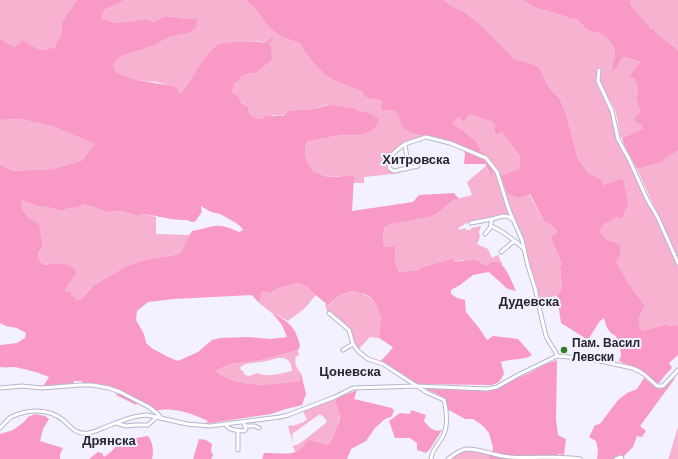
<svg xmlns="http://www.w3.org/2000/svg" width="678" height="459" viewBox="0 0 678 459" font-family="'Work Sans',sans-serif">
  <rect width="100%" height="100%" fill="#f2f1fd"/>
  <g fill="#f7b2d0" fill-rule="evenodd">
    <path d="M 0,0 L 78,0 L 75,2 L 72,8 L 69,11 L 62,22 L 61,34 L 54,49 L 51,46 L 47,50 L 38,49 L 23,40 L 15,47 L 0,39 Z"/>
    <path d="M 124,0 L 245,0 L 251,4 L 276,32 L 301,44 L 338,82 L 365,92 L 382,103 L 382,109 L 394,110 L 398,116 L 402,127 L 411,133 L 421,134 L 430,137 L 401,147 L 392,155 L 390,169 L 391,171 L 402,173 L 364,177 L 364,183 L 354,183 L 339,176 L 327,177 L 313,171 L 307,162 L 305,152 L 305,146 L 307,142 L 324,137 L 348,135 L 366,112 L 358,111 L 353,107 L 349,109 L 337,105 L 326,105 L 313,109 L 301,110 L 296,110 L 286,112 L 283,115 L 280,116 L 274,115 L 262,119 L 258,119 L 252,116 L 243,103 L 239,101 L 237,95 L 233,93 L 232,92 L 234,87 L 234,83 L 237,82 L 242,76 L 250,73 L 256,73 L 272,60 L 268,43 L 272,37 L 265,43 L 259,41 L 249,42 L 203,62 L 190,80 L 184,91 L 180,93 L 177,88 L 157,82 L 137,80 L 116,73 L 113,67 L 116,60 L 124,55 L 135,52 L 155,45 L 169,37 L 198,19 L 185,19 L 176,17 L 165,16 L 153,22 L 146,19 L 117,23 L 102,19 C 101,8 108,9 115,5 C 118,4 121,2 124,0 Z"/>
    <path d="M 444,0 L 523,0 L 536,8 L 562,15 L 571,19 L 576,19 L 589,31 L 599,33 L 606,37 L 614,47 L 615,54 L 612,66 L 611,72 L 618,66 L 622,58 L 625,57 L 640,62 L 628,77 L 634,78 L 638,89 L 636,98 L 640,112 L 637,122 L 641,125 L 643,129 L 622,138 L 620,136 C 618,124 617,107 608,99 L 608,100 L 619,138 L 652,208 L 661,229 L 678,267 L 678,325 L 669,326 L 668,324 L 642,331 C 636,321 640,315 645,306 L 627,281 L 615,262 L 620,254 L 614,242 L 607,242 L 600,232 L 603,225 L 617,217 L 622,220 C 623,216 625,214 626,211 C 631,198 623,190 614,181 L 603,185 L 601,179 L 588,173 L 578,159 L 566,114 L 560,99 L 550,89 L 544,77 L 523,62 L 515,59 L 480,24 L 463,11 L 450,5 Z"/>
    <path d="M 631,0 L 678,0 L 678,50 L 656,33 L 654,28 L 650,29 L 630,4 Z"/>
    <path d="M 470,114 L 492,122 L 495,125 L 494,131 L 496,135 L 502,132 L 520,156 L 520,164 L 519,169 L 501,177 L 507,193 L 529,194 L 545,223 L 548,222 L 557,231 L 556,234 L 550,236 L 562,264 L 560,267 L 562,289 L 557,296 L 539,299 L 523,244 L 500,187 L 500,189 L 510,217 L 504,215 L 464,224 L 464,225 L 458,228 L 460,230 L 465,228 L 466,230 L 471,230 L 471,228 L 481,226 L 479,232 L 480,237 L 477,244 L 488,249 L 492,258 L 498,255 L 503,265 C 496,262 493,262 487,265 C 483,264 481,263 477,261 C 473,259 468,260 463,260 L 418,270 L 399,272 C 395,264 395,255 395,246 L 387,247 L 383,245 L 384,228 L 390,224 L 443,209 L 453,200 L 472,195 L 467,182 L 486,166 L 488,171 L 491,174 L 493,172 L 491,162 L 481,151 L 476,141 L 468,135 L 463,130 L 453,124 L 456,120 L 460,117 L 464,122 Z"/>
    <path d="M 20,119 L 51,126 L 95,144 L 81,161 L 52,169 L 13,171 L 0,164 L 0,120 Z"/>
    <path d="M 678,151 L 678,261 L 652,202 L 637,169 L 641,168 L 663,162 L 664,159 Z"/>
    <path d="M 22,200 L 37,206 L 52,208 L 62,211 L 65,209 L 84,204 L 108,212 L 122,211 L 137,216 L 145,214 L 156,217 L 156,234 L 190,235 L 181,253 L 174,255 L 156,258 L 141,261 L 125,267 L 94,285 L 84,295 L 80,300 C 75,300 75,298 72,295 C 70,293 68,293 65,292 L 65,290 L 74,277 L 48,264 L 44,265 L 39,260 L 38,255 L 43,245 L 41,236 L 40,230 L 36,222 L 29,218 L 21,208 L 21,201 Z"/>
    <path d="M 298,283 L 308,287 L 312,292 L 316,295 L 305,308 L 288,321 L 276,314 L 273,314 L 258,302 L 261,298 L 261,293 L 263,291 L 270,293 L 279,288 Z"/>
    <path d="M 350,291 C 366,291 380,303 381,319 C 382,325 380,332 379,338 L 370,337 L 358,350 L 356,348 L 350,332 L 331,315 L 326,309 L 325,303 L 329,305 L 340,295 L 346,293 Z"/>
    <path d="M 298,350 L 299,356 L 296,356 C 294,362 296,369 301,373 L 299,381 C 271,385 240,389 215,371 L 230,364 L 261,360 ZM 277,358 C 288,357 291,361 292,371 C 282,373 267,378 258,373 L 249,376 L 245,375 L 243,371 L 241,370 L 240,368 C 245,362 254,363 261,362 C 266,361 272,360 277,358 Z"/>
    <path d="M 335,399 C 337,403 340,409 340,413 C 341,419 332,443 327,445 C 323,446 317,440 312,440 C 310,440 308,440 306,441 L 305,446 L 296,453 L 293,447 L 294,445 L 297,445 L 307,438 L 327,422 L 324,417 L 320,414 L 292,434 L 293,443 L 288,426 L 292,425 L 293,426 L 304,422 L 304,421 L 307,420 L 303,411 Z"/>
    <path d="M 678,427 L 678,459 L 668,459 L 669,457 Z"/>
    <path d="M 466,449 L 492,454 L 488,459 L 448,459 Z"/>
  </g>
  <g fill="#f999c6" fill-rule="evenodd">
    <path d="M 78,0 L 124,0 C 121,2 118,4 115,5 C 108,9 101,8 102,19 L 117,23 L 146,19 L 153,22 L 165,16 L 176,17 L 185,19 L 198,19 L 196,27 L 191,32 L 169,37 L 155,45 L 135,52 L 124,55 L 116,60 L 113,67 L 117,73 L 137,80 L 172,86 L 177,88 L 180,93 C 186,90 187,84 191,79 C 196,71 210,49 218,45 C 226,42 238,42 246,42 C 253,42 258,41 265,43 L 272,37 L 273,41 L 268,43 L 271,47 L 272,60 L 256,73 L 250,73 L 242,76 L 237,82 L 234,83 L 234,87 L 232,92 L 233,93 L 239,96 L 238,98 C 240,103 246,105 249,109 L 248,111 L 252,116 L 258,119 L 262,119 L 267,116 L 283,116 C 285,113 287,111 291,111 C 298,109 306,110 313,109 C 321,108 327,104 335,105 C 341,105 348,110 353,107 L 358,111 L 366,112 L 379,119 C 377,124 375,129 370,131 C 360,137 347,134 336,136 C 326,137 317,139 307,142 L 305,146 L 305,152 L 307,162 L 313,171 L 327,177 L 354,176 L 352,211 L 413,202 L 419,195 L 454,193 L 459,199 L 453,200 L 443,209 L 432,216 L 390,224 L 384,228 L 383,245 L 387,247 L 395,246 C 395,255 395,264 399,272 L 418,270 L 421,268 L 452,259 L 455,262 C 462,261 471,258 478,261 C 481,263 483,264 487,265 C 489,264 493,261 496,262 C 506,263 512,283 516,291 C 505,289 507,288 499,281 C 496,278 493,276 489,272 L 473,275 L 460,285 L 451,290 L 451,294 L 457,298 L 465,300 L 466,312 L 479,328 L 487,340 L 493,336 L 518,339 L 532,355 C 525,361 510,358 501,362 L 504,374 L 499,382 L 492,385 L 415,384 L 380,362 C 384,357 389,353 393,347 L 379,338 L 380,331 L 381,318 L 377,306 L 371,298 L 365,294 L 353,291 L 350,291 L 346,293 L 340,295 L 328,305 L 312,292 L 308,287 L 298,283 L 279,288 L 270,293 L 263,291 L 261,293 L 261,298 L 258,302 L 252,295 L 174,299 L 148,302 L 137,311 L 136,320 L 144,334 L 146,343 L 153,349 L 168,357 L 178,361 L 198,352 L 212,340 L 220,338 L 248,337 L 270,339 L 287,337 L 282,325 L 273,314 L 275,314 C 290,323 296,328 300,346 L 298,350 L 261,360 L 230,364 L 215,371 C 240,389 271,385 299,381 L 301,373 L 306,394 L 302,405 L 286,409 L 271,414 L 205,424 L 208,421 C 197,416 185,411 173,410 C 167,409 160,410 153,411 L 139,400 L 136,400 L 137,403 L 136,405 L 116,395 L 117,393 L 117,389 L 82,384 L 82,381 L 74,381 L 73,384 L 42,388 L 49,377 C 40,373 23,368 13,367 C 9,367 5,368 0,367 L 0,345 L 17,343 L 25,338 L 26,333 L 17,328 L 6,326 L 0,323 L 0,164 L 13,171 L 52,169 L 81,161 L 95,144 L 51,126 L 20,119 L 0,120 L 0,39 L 15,47 L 23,40 L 38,49 L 47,50 L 51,46 L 54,49 L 61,34 L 62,22 L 69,11 L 72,8 L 75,2 ZM 22,200 L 37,206 L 52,208 L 62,211 C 69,206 78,209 84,204 L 108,212 L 122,211 L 137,216 L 145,214 L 171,219 L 181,220 L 187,220 L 192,222 L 196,221 C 197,217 201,215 202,211 L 201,209 L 201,206 L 211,212 L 220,214 L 236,223 L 240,226 L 243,230 L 239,232 C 232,229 223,225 215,226 C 207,227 200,230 192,231 L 188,238 L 181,253 L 174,255 L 156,258 L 141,261 L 125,267 L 94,285 L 80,300 L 77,300 L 69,292 L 65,292 L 65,290 L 74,277 L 76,271 C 65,261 57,264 44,265 L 39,260 L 38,254 L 43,245 L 41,236 L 40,230 L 39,225 L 36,222 L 29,218 L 21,208 L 22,205 L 21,201 Z"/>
    <path d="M 245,0 L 444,0 L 450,5 L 463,11 L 480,24 L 515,59 L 534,65 L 539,68 L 550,89 L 560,99 L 566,114 L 578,159 L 588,173 L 601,179 L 603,185 L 620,179 L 623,180 C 624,187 628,198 628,204 C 627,210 623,215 622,220 L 617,217 L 603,225 L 600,232 L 607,241 L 614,242 L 620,246 L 620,254 L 616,262 L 627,281 L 645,306 C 640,315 636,321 642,331 L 668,324 L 669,326 L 678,325 L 678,355 L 669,363 L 672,368 L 666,374 L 659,383 L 655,383 L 633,367 L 619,361 L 621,356 L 620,347 L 618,347 L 616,336 C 608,333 606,326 604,318 L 599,322 L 588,340 L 561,323 L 557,296 L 562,289 L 560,267 L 562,264 L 550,236 L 556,234 L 557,231 L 548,222 L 545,223 L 530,194 C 520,199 516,198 507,193 L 501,176 L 519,169 L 520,164 L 520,156 L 502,132 L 496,135 L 494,131 L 495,125 L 492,122 L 470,114 L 464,122 L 459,117 L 456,120 L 453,124 L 463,130 L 468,135 L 476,141 L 481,151 L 491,161 L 493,172 L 491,175 L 486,166 L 486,164 L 464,164 L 465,153 L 463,149 L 430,137 L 411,133 L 402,127 L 398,116 L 394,110 L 382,110 L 382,102 L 373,98 L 370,99 L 363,95 L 364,92 C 353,87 340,84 329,77 C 319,70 311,59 303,49 L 303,47 L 301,44 C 293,40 282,37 275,32 C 264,23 258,8 245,0 Z"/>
    <path d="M 523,0 L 631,0 L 630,4 L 649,27 L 650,29 L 654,28 L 656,33 L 678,50 L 678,151 L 664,159 L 663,162 L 641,168 L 637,169 L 624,145 L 622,138 L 643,129 L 641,125 L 634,120 L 640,112 L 636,98 L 638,89 L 634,78 L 628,77 L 640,62 L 625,57 L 622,58 L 618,66 L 611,73 L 612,66 L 615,54 L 614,47 L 606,37 L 599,33 L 589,31 L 576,19 L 571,19 L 562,15 L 536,8 Z"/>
    <path d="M 557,360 L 556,420 L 558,435 L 566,439 L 564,455 L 558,454 L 557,459 L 488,459 L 492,454 L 493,448 L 489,433 L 484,427 L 479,423 L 473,419 L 465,419 L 449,410 L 448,411 C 444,395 439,395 426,389 L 428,388 L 488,390 L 527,374 L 544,365 Z"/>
    <path d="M 676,377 L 640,426 L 646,431 L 642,437 L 637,436 L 633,447 L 621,459 L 597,459 L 598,450 L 596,441 L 589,437 L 595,425 L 600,424 L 618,400 L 627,393 L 637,389 L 644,378 L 655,387 L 661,389 Z"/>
    <path d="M 357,390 L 354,399 L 392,408 L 394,411 L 391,417 L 385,419 L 375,428 L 366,441 L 351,449 L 347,459 L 262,459 L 264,453 C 279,452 301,459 306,441 C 314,438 318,443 326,445 L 329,444 L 333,437 L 340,419 L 340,414 L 335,399 Z"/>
    <path d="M 411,410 L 426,415 L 424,421 L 430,428 L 437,431 L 442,430 L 430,449 L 426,453 L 417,450 L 417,443 L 410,438 L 395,438 L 389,421 L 400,413 L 410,414 Z"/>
    <path d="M 35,414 L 45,416 L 49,419 L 43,429 L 40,441 L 63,448 L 60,454 L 60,459 L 0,459 L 0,434 L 13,430 L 24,422 L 28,417 Z"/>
    <path d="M 148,436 C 153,442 154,452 152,459 L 89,459 L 98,452 L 102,453 L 104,457 L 112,451 L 116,446 L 123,440 Z"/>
    <path d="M 199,439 L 206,440 L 212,444 L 211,451 L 213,455 L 211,459 L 193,459 Z"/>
  </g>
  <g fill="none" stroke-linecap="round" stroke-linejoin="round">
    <defs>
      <g id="minor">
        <path d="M 599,70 L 598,81 L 612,111 L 618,139 L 629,159 L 647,199 L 658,218 L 678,263"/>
        <path d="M 405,144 C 405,150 408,157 407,162 C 407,165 406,167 406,169"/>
        <path d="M 418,166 L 394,171 L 390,169 L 389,165 L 393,154 L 398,149 L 405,144 L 426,137 L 450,143 L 486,158 L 497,172 L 509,210 L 522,240 L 528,266 L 535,288 L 540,311 L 546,336 L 548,340 L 555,351 L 557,356"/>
        <path d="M 471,223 L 492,219 L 503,216 L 509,217 L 512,219"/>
        <path d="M 491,226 C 501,230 516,241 524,249"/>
        <path d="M 485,234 L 490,228 L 492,219"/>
        <path d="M 501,252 L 513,242 L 516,242"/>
        <path d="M 329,313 L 349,330 L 353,344 L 358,351 L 368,359 L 383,364 L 426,392 L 444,400 C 447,411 448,426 443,436 C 439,444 432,449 431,459"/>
        <path d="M 343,350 L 353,344"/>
        <path d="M 0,388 L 22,386 L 42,388 L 80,385 L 92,385 L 109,388 L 120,392 L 149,407 L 158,414 L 161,418"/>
        <path d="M 116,423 L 126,426 L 136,425 L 148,425 L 157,417"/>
        <path d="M 226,425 C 230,431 237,430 244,431 L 246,429 L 243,422"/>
        <path d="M 245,426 L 255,426 L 259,428"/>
        <path d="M 0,428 C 4,424 7,420 11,417 C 28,409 48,408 63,420 C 72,427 75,435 89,433 C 94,432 99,430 103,428 C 116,423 133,415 147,415 L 187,424 L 210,426 L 280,417 L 288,415 L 335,397 L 353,388 L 417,386 L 487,389 L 497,387 L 518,375 L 557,356 L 591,359 L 632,368 L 639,371 L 645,375 L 657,386 L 663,386 L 678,370"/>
        <path d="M 238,450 L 238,431"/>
        <path d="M 448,459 C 453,455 459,450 467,449 C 481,449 495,456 509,457 C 533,459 556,455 580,459"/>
        <path d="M 616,459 L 621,457 L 622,459"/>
      </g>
    </defs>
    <use href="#minor" stroke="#b8b5d0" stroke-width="5"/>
    <use href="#minor" stroke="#fff" stroke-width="3"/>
  </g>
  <circle fill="#347f26" stroke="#f2f1fd" stroke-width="1.5" cx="564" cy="350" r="4"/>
  <g text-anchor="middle" stroke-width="4" stroke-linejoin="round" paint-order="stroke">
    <g font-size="12" font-weight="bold" fill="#272530" stroke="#f2f1fd" text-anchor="start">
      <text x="572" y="347">Пам. Васил<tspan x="572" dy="14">Левски</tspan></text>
    </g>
    <g font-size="13" font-weight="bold" fill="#272530" stroke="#f2f1fd">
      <text x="416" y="164">Хитровска</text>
      <text x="529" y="306">Дудевска</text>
      <text x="350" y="376">Цоневска</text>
      <text x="109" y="445">Дрянска</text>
    </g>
  </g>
</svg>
